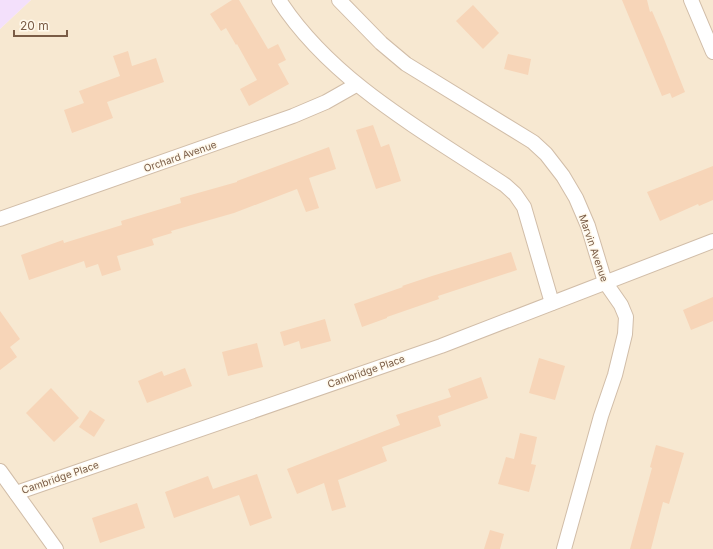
<svg xmlns="http://www.w3.org/2000/svg" width="713" height="549" viewBox="0 0 713 549" font-family="Inter,sans-serif">
  <rect width="100%" height="100%" fill="#fff6e4"/>
  <path fill="#f7e8d1" d="M 31,0 L 713,0 L 713,549 L 0,549 L 0,29 Z"/>
  <path fill="#f3e0fb" d="M 0,0 L 31,0 L 0,29 Z"/>
  <g fill="#f7d5b8">
    <path d="M 232,0 L 239,0 L 268,49 L 278,44 L 286,60 L 278,64 L 289,84 L 249,106 L 240,89 L 257,80 L 237,44 L 236,45 L 226,28 L 221,31 L 210,14 Z"/>
    <path d="M 622,0 L 647,0 L 650,12 L 652,11 L 664,39 L 685,92 L 672,98 L 670,93 L 662,96 Z"/>
    <path d="M 473,5 L 499,33 L 483,49 L 456,21 Z"/>
    <path d="M 128,51 L 132,66 L 156,58 L 164,82 L 107,102 L 113,118 L 72,133 L 64,110 L 84,103 L 79,91 L 120,76 L 113,56 Z"/>
    <path d="M 508,54 L 531,59 L 528,75 L 504,69 Z"/>
    <path d="M 373,125 L 381,147 L 389,144 L 401,181 L 376,189 L 356,130 Z"/>
    <path d="M 329,147 L 336,169 L 309,178 L 319,208 L 306,212 L 297,189 L 234,213 L 171,231 L 172,233 L 152,239 L 154,245 L 117,256 L 121,270 L 102,276 L 98,264 L 86,268 L 84,261 L 29,280 L 21,255 L 63,240 L 64,243 L 122,225 L 121,221 L 181,203 L 180,198 L 237,182 L 237,181 Z"/>
    <path d="M 713,166 L 713,200 L 699,206 L 698,204 L 660,221 L 647,192 Z"/>
    <path d="M 511,252 L 517,270 L 438,296 L 439,299 L 387,317 L 387,318 L 362,327 L 354,304 L 403,287 L 402,286 L 432,276 Z"/>
    <path d="M 713,297 L 713,321 L 691,330 L 683,310 Z"/>
    <path d="M 0,311 L 20,339 L 10,347 L 17,357 L 0,370 Z"/>
    <path d="M 325,319 L 331,341 L 301,349 L 299,341 L 284,346 L 280,332 Z"/>
    <path d="M 257,343 L 263,367 L 228,376 L 222,352 Z"/>
    <path d="M 539,358 L 565,366 L 555,400 L 529,393 Z"/>
    <path d="M 185,368 L 192,386 L 147,403 L 138,381 L 162,371 L 164,376 Z"/>
    <path d="M 481,377 L 488,398 L 438,416 L 441,426 L 382,447 L 387,461 L 338,480 L 346,507 L 332,511 L 324,483 L 297,494 L 287,469 L 400,425 L 396,415 L 451,397 L 448,389 Z"/>
    <path d="M 51,388 L 79,418 L 54,442 L 26,413 Z"/>
    <path d="M 90,410 L 105,420 L 94,437 L 79,427 Z"/>
    <path d="M 520,433 L 537,437 L 531,464 L 536,465 L 529,492 L 498,484 L 506,457 L 514,459 Z"/>
    <path d="M 656,445 L 684,453 L 669,504 L 663,502 L 651,549 L 630,549 L 652,468 L 650,467 Z"/>
    <path d="M 257,474 L 272,518 L 250,526 L 239,495 L 174,518 L 165,492 L 208,476 L 213,489 Z"/>
    <path d="M 137,503 L 145,528 L 100,543 L 92,518 Z"/>
    <path d="M 490,530 L 504,534 L 500,549 L 484,549 Z"/>
  </g>
  <g fill="none" stroke-linecap="round" stroke-linejoin="round">
    <defs>
      <g id="street">
        <path d="M 279,0 C 332,82 425,132 505,185 L 515,194 L 524,207 L 552,303"/>
        <path d="M 339,0 L 381,43 L 406,64 L 533,142 L 546,154 L 563,176 L 576,198 L 588,226 L 605,282 L 621,305 L 626,317 L 625,334 L 615,375 L 601,416 L 564,549"/>
        <path d="M 691,0 L 713,52"/>
        <path d="M 0,219 L 293,116 L 326,102 L 356,85"/>
        <path d="M 0,471 L 56,549"/>
        <path d="M 16,493 L 441,346 L 713,241"/>
      </g>
    </defs>
    <use href="#street" stroke="#d1bda8" stroke-width="16"/>
    <use href="#street" stroke="#fff" stroke-width="14"/>
  </g>
  <g text-anchor="middle" stroke-width="3" stroke-linejoin="round" paint-order="stroke">
    <g font-size="10" fill="#7a5c46" stroke="#fff9ec">
      <text transform="translate(180 156) rotate(-19)" y="4">Orchard Avenue</text>
      <text transform="translate(594 248) rotate(71)" y="4">Marvin Avenue</text>
      <text transform="translate(366 371) rotate(-19)" y="4">Cambridge Place</text>
      <text transform="translate(60 477) rotate(-19)" y="4">Cambridge Place</text>
    </g>
  </g>
  <path d="M14 30v6h53v-6" fill="none" stroke="#7a5c46" stroke-width="2"/>
  <text x="20" y="30" font-size="12" fill="#7a5c46" stroke="#fff9ec" stroke-width="3" paint-order="stroke">20 m</text>
</svg>
